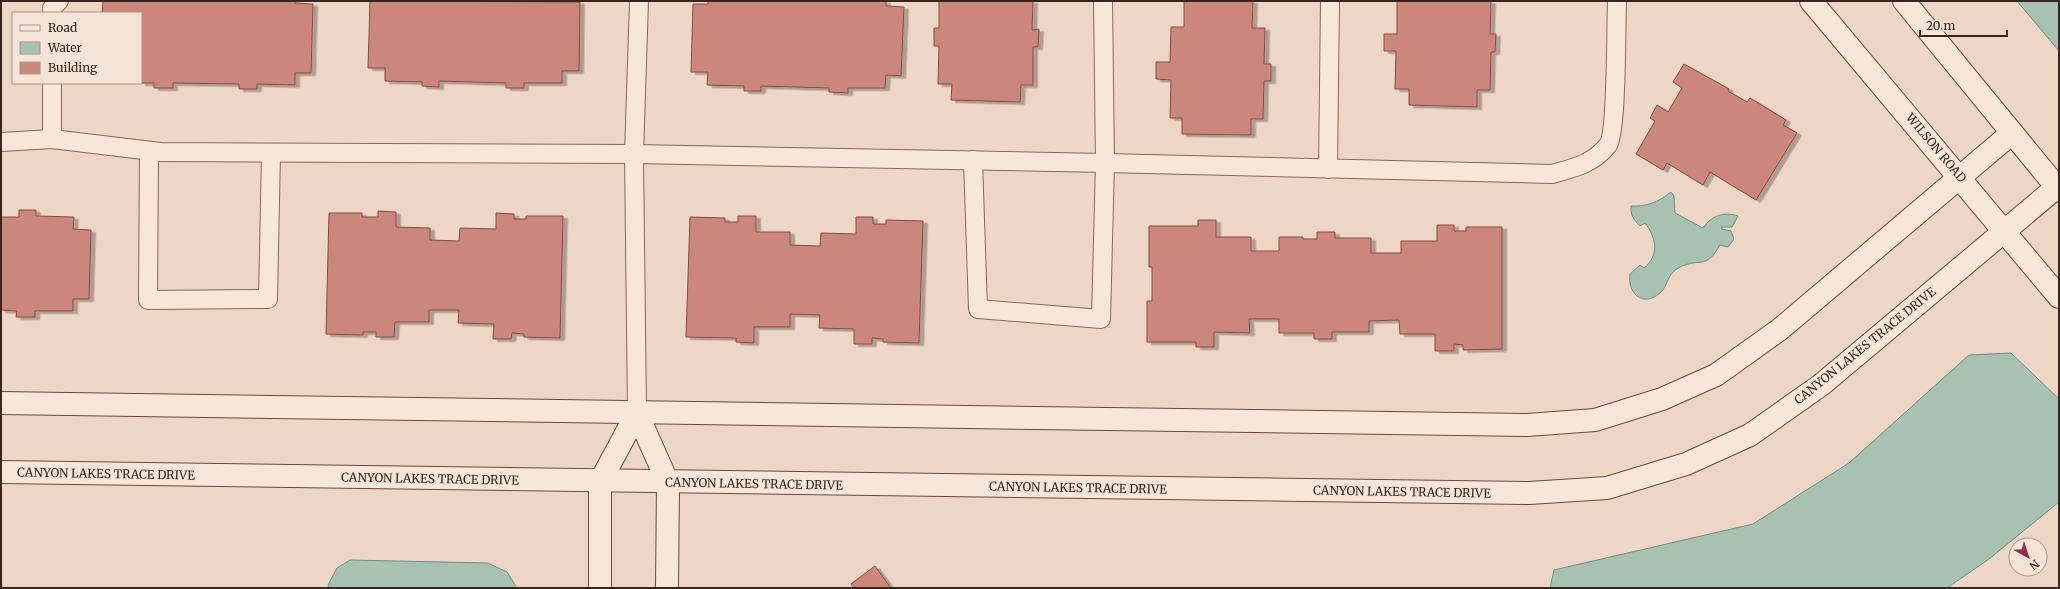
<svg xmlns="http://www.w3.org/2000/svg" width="2060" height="589" viewBox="0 0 2060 589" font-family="Merriweather,serif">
  <defs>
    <filter id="shadow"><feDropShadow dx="4.5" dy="2.5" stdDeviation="0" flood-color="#0004"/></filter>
  </defs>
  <rect width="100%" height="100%" fill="#edd6c5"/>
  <g fill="#a7c1b2" stroke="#6e8f7e">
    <path d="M 2017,1 L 2059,1 L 2059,51 Z"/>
    <path d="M 1671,192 L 1674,196 L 1675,213 L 1703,228 C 1711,216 1724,211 1738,216 L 1732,227 L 1721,227 L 1722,229 L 1731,231 L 1734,239 L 1728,247 L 1720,245 C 1705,271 1701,257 1680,267 C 1666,274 1669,285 1660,293 C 1643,308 1627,293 1630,274 L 1640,265 L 1644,268 C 1660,255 1656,237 1645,223 L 1640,226 C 1634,220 1630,215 1631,206 C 1647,207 1658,202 1671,192 Z"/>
    <path d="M 2011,353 L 2059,399 L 2059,502 L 1989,559 L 1947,588 L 1550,588 L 1554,570 L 1753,524 L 1849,463 L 1969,355 Z"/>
    <path d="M 350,560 L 488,563 L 507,572 L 517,588 L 329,588 L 328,585 L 337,568 Z"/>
  </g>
  <g fill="#cb877c" stroke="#874a42" filter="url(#shadow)">
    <path d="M 103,1 L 295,1 L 295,3 L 313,4 L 311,73 L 295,73 L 295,85 L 257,84 L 257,89 L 239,89 L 239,84 L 173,83 L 173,88 L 154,88 L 154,83 L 141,83 L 141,13 L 102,13 Z"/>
    <path d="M 370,1 L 580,2 L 579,71 L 562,71 L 562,83 L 524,83 L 524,88 L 506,88 L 506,83 L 439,81 L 439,87 L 422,86 L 422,82 L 385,81 L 385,68 L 368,68 Z"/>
    <path d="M 708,1 L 886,1 L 886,6 L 904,7 L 901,76 L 886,75 L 885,88 L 848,88 L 848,93 L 829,92 L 829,88 L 761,86 L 761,91 L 744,91 L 744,86 L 707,85 L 708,72 L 691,72 L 693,4 L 708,4 Z"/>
    <path d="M 939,1 L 1033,1 L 1032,30 L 1039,29 L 1038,47 L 1033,47 L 1033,85 L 1021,85 L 1020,102 L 951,100 L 952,84 L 938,84 L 939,46 L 934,46 L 934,28 L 939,28 Z"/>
    <path d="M 1184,1 L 1253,1 L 1252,28 L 1265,28 L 1264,64 L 1271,64 L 1271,81 L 1264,81 L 1263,119 L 1251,119 L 1251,135 L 1182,134 L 1182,118 L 1170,118 L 1171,80 L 1156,79 L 1156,62 L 1170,62 L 1171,27 L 1184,27 Z"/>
    <path d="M 1397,1 L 1491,1 L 1490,34 L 1496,34 L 1495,52 L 1491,52 L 1490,90 L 1477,90 L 1477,107 L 1409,105 L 1409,89 L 1395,89 L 1396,51 L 1384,51 L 1384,34 L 1397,34 Z"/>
    <path d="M 1684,64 L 1729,89 L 1728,91 L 1747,102 L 1750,98 L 1786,120 L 1783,125 L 1797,133 L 1756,200 L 1710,172 L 1703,185 L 1667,163 L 1663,170 L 1636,154 L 1655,121 L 1650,118 L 1657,105 L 1668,112 L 1682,88 L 1673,82 Z"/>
    <path d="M 19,210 L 36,210 L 36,216 L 74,217 L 73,229 L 91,230 L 89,299 L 73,299 L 73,311 L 35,311 L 35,317 L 16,317 L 17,311 L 1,310 L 1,217 L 19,217 Z"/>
    <path d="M 378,211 L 396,212 L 396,227 L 430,228 L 430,240 L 459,241 L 460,228 L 496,229 L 496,213 L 514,214 L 514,219 L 526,219 L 526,216 L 563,216 L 560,338 L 524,337 L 524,334 L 512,333 L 511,339 L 493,339 L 494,324 L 458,323 L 459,310 L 429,310 L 429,322 L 395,322 L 394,337 L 376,337 L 376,332 L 363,332 L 363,335 L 326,334 L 329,213 L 362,213 L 362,217 L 378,217 Z"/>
    <path d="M 738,216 L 756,216 L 756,232 L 790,232 L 790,245 L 820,246 L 821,233 L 856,234 L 856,217 L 873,217 L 873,224 L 886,224 L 886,220 L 923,221 L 919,343 L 883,342 L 883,339 L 872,338 L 872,344 L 854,344 L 854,329 L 819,328 L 820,315 L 790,314 L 790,327 L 754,327 L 754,343 L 736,342 L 736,338 L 686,337 L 690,217 L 725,218 L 725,222 L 738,222 Z"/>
    <path d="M 1198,220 L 1216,220 L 1216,237 L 1251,237 L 1251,251 L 1279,251 L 1279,237 L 1303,237 L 1303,239 L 1317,239 L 1317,232 L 1335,232 L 1335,238 L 1371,238 L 1371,253 L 1401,253 L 1401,241 L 1437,241 L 1437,225 L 1454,225 L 1454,231 L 1466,231 L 1466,227 L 1502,227 L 1502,349 L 1463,350 L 1463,345 L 1454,344 L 1454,351 L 1435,351 L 1435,334 L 1400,334 L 1399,320 L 1369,321 L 1369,332 L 1332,332 L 1332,339 L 1314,339 L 1314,333 L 1279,333 L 1279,319 L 1249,319 L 1250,333 L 1214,332 L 1214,347 L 1196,347 L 1196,342 L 1147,342 L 1147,301 L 1152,301 L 1152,267 L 1149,267 L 1149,226 L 1198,226 Z"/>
    <path d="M 875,566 L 891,588 L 854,588 L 851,584 Z"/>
  </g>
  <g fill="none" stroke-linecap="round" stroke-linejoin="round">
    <defs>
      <g id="lane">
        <path d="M 52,13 L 52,8 L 59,1"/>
        <path d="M 52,139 L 52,83"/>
        <path d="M 1,142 L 52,139 L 160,152 L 634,154 L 1105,163 L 1552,174 C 1574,168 1593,164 1608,145 C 1617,133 1616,24 1617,1"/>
        <path d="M 149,151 L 148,300 L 268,299 L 271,153"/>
        <path d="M 973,160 L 978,309 L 1101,319 L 1105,163 L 1103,1"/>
        <path d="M 1328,169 L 1330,1"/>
        <path d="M 637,413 L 634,154 L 639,1"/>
      </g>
      <g id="secondary">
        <path d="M 1811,1 L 2059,297"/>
        <path d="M 1904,1 L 2059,190"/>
        <path d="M 1,403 L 1527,425 L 1595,420 L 1662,399 L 1716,375 L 1779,330 L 2012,133"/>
        <path d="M 637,413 L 668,483 L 667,588"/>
        <path d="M 1,472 L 1529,493 L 1607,488 L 1686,464 L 1750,435 L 1821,385 L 2057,187"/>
        <path d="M 600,588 L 600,482 L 637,413"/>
      </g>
    </defs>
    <use href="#lane" stroke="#88675c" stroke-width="20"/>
    <use href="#secondary" stroke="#6a493f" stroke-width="24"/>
    <use href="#lane" stroke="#f8e6d8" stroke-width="18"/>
    <use href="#secondary" stroke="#f8e6d8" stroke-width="22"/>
  </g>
  <g text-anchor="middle" stroke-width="3" stroke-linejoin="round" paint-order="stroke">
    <g font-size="12" fill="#39241f" stroke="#f5e3d5">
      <text transform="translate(1936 148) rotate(50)" y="4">WILSON ROAD</text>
      <text transform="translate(1865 346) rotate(-39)" y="4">CANYON LAKES TRACE DRIVE</text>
      <text transform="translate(106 474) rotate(1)" y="4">CANYON LAKES TRACE DRIVE</text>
      <text transform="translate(430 479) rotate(1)" y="4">CANYON LAKES TRACE DRIVE</text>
      <text transform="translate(754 484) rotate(1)" y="4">CANYON LAKES TRACE DRIVE</text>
      <text transform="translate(1078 488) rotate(1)" y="4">CANYON LAKES TRACE DRIVE</text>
      <text transform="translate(1402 492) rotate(1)" y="4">CANYON LAKES TRACE DRIVE</text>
    </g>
  </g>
  <rect width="2060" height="589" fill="none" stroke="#39241f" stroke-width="4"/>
  <rect x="12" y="12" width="130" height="72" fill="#f5e3d5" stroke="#aa978c"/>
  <rect x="20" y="25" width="20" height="6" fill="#f8e6d8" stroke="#aa978c"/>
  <text x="48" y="32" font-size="12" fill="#39241f">Road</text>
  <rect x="20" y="42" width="20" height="12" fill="#a7c1b2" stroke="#aa978c"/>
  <text x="48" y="52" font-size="12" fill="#39241f">Water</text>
  <rect x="20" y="62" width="20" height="12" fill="#cb877c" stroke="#aa978c"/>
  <text x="48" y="72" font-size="12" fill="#39241f">Building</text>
  <g transform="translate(2028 557) rotate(141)"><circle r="19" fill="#f5e3d5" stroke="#aa978c"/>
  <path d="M0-3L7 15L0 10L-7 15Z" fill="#962d4a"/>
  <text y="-6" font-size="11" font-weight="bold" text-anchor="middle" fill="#39241f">N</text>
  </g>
  <path d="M1920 30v6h87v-6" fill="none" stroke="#39241f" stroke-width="2"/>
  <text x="1926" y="30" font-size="12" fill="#39241f" stroke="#f5e3d5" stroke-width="3" paint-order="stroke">20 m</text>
</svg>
